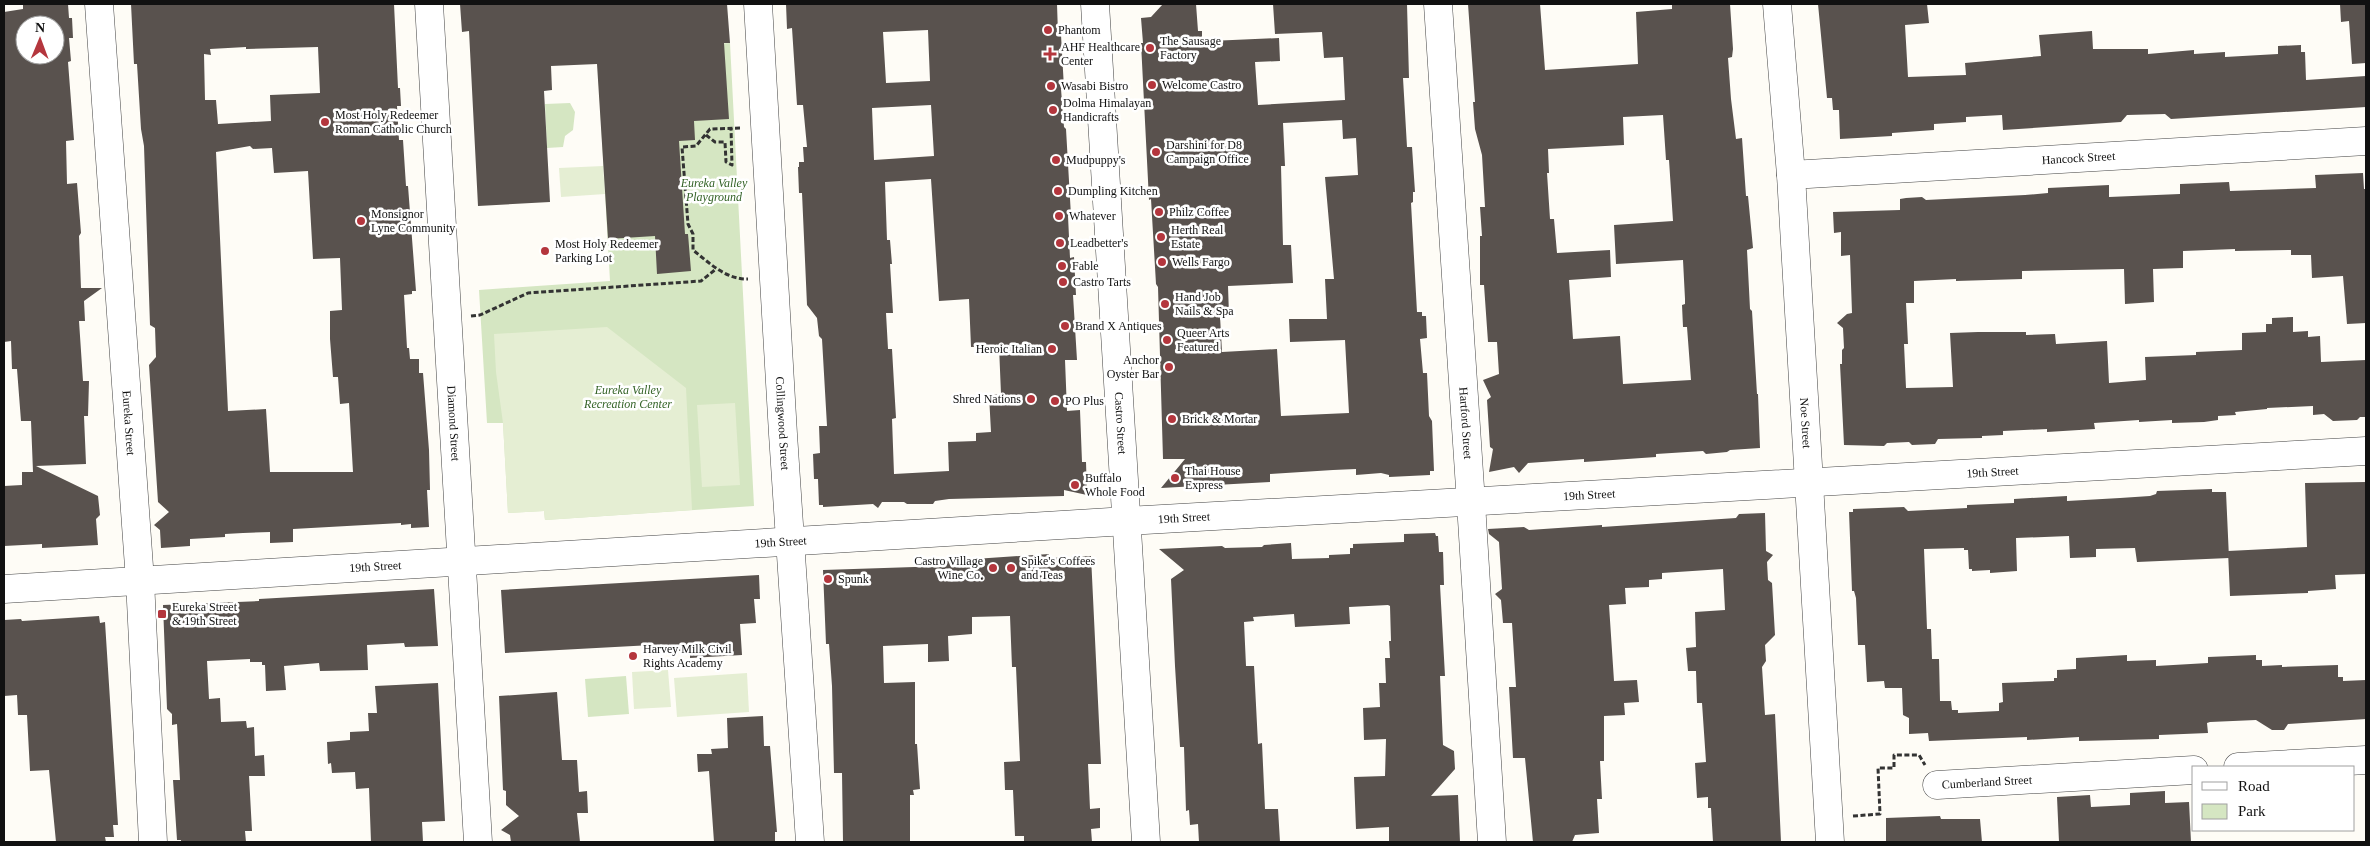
<svg xmlns="http://www.w3.org/2000/svg" width="2370" height="846" viewBox="0 0 2370 846" font-family="Georgia,serif">
  <rect width="100%" height="100%" fill="#fefcf6"/>
  <g fill="#d5e6c2">
    <path d="M 730,43 L 754,506 L 545,520 L 544,511 L 508,513 L 503,423 L 487,423 L 479,290 L 610,281 L 597,51 Z"/>
    <path d="M 570,103 L 575,112 L 573,130 L 565,136 L 563,147 L 547,148 L 545,104 Z"/>
    <path d="M 626,676 L 629,714 L 588,717 L 585,679 Z"/>
  </g>
  <g fill="#e5eed3">
    <path d="M 603,166 L 605,194 L 561,197 L 559,168 Z"/>
    <path d="M 607,327 L 686,388 L 692,510 L 545,520 L 544,511 L 508,513 L 503,423 L 496,372 L 494,334 Z"/>
    <path d="M 735,403 L 740,485 L 702,487 L 697,405 Z"/>
    <path d="M 668,670 L 671,707 L 634,709 L 632,672 Z"/>
    <path d="M 747,673 L 749,712 L 677,717 L 674,678 Z"/>
  </g>
  <g fill="#59524e" fill-rule="evenodd">
    <path d="M 23,4 L 68,4 L 69,18 L 72,18 L 73,38 L 69,38 L 71,61 L 68,62 L 74,140 L 66,141 L 67,184 L 77,183 L 81,233 L 79,236 L 81,288 L 102,288 L 84,301 L 85,321 L 79,321 L 83,381 L 89,381 L 88,416 L 84,416 L 86,464 L 36,466 L 98,496 L 100,515 L 96,519 L 98,545 L 42,548 L 42,544 L 4,546 L 4,486 L 22,485 L 22,472 L 33,472 L 31,421 L 21,421 L 17,369 L 12,369 L 11,341 L 4,342 L 4,12 L 23,9 ZM 25,25 L 55,25 L 55,55 L 25,55 Z"/>
    <path d="M 131,4 L 394,4 L 398,88 L 400,88 L 401,106 L 397,106 L 399,140 L 403,140 L 406,186 L 408,186 L 416,291 L 412,291 L 412,294 L 404,295 L 407,348 L 409,348 L 410,359 L 419,359 L 419,373 L 423,373 L 429,450 L 430,490 L 427,490 L 429,527 L 411,528 L 411,524 L 401,525 L 401,523 L 293,529 L 293,542 L 270,543 L 270,532 L 243,533 L 225,534 L 225,537 L 190,539 L 190,546 L 161,548 L 160,530 L 154,525 L 169,512 L 158,502 L 149,365 L 156,357 L 155,328 L 150,325 L 144,146 L 141,129 L 137,64 L 134,64 ZM 246,47 L 246,49 L 318,47 L 320,93 L 270,95 L 271,121 L 218,124 L 216,100 L 205,100 L 204,54 L 211,55 L 210,49 ZM 250,146 L 253,149 L 272,148 L 274,173 L 308,171 L 313,259 L 340,258 L 342,310 L 330,311 L 330,339 L 333,377 L 338,377 L 340,404 L 349,403 L 353,472 L 270,472 L 266,409 L 228,411 L 216,152 Z"/>
    <path d="M 460,4 L 727,4 L 730,43 L 724,43 L 729,119 L 694,121 L 695,140 L 679,141 L 685,234 L 688,234 L 691,271 L 657,274 L 655,236 L 608,239 L 597,64 L 551,66 L 552,90 L 544,91 L 550,202 L 478,206 L 469,31 L 462,32 Z"/>
    <path d="M 786,4 L 1057,4 L 1058,34 L 1061,35 L 1064,88 L 1061,89 L 1064,127 L 1066,129 L 1071,216 L 1068,216 L 1070,258 L 1074,257 L 1076,295 L 1073,295 L 1077,360 L 1065,360 L 1067,411 L 1080,410 L 1082,462 L 1086,462 L 1087,495 L 1064,490 L 1064,496 L 949,499 L 935,501 L 933,504 L 907,504 L 904,502 L 882,502 L 878,508 L 873,504 L 823,507 L 823,505 L 819,505 L 818,479 L 814,479 L 813,454 L 820,453 L 819,426 L 827,426 L 822,339 L 819,336 L 817,318 L 807,305 L 802,193 L 799,193 L 798,167 L 799,167 L 799,162 L 804,162 L 803,147 L 807,147 L 803,105 L 797,105 L 792,28 L 787,29 ZM 928,30 L 930,81 L 886,83 L 883,32 ZM 931,105 L 934,156 L 874,160 L 872,108 ZM 931,179 L 939,301 L 969,299 L 971,347 L 999,346 L 1001,394 L 989,395 L 991,432 L 976,433 L 976,441 L 948,442 L 949,471 L 894,474 L 892,419 L 896,418 L 894,384 L 892,349 L 888,349 L 886,313 L 893,313 L 890,264 L 892,264 L 890,240 L 887,240 L 885,182 Z"/>
    <path d="M 1163,4 L 1196,4 L 1198,31 L 1202,31 L 1202,40 L 1210,39 L 1210,41 L 1279,38 L 1280,61 L 1255,62 L 1258,105 L 1345,100 L 1343,57 L 1324,58 L 1322,32 L 1275,34 L 1273,4 L 1407,4 L 1409,78 L 1403,78 L 1407,147 L 1412,147 L 1415,192 L 1413,192 L 1413,202 L 1411,203 L 1417,312 L 1422,312 L 1422,316 L 1426,316 L 1427,338 L 1420,339 L 1423,373 L 1427,373 L 1429,416 L 1432,421 L 1434,471 L 1430,471 L 1430,475 L 1389,477 L 1389,475 L 1381,473 L 1356,475 L 1356,469 L 1333,470 L 1270,474 L 1270,482 L 1161,488 L 1185,459 L 1163,459 L 1158,287 L 1156,284 L 1151,199 L 1149,200 L 1141,43 L 1143,43 L 1141,18 L 1151,17 ZM 1342,120 L 1343,139 L 1356,138 L 1358,175 L 1325,177 L 1334,279 L 1325,279 L 1327,319 L 1289,319 L 1290,342 L 1345,340 L 1349,413 L 1281,416 L 1277,349 L 1222,352 L 1220,316 L 1229,315 L 1228,286 L 1293,283 L 1291,245 L 1283,245 L 1281,166 L 1285,166 L 1283,123 Z"/>
    <path d="M 1468,4 L 1540,4 L 1545,70 L 1638,64 L 1636,12 L 1672,9 L 1672,4 L 1730,4 L 1733,49 L 1732,57 L 1728,58 L 1731,99 L 1736,139 L 1742,138 L 1746,196 L 1748,196 L 1753,248 L 1747,250 L 1750,309 L 1752,311 L 1757,394 L 1758,394 L 1760,448 L 1730,450 L 1727,452 L 1706,454 L 1703,451 L 1656,454 L 1656,457 L 1584,462 L 1584,459 L 1528,463 L 1519,473 L 1514,467 L 1489,472 L 1493,449 L 1490,447 L 1487,400 L 1491,397 L 1483,380 L 1499,374 L 1497,342 L 1488,342 L 1484,285 L 1480,285 L 1480,236 L 1482,236 L 1480,207 L 1485,207 L 1482,155 L 1475,129 L 1473,102 L 1475,102 ZM 1663,115 L 1666,160 L 1669,160 L 1673,221 L 1614,225 L 1616,264 L 1683,260 L 1685,299 L 1685,304 L 1682,305 L 1683,327 L 1687,327 L 1691,380 L 1623,384 L 1620,336 L 1573,339 L 1569,280 L 1611,277 L 1610,250 L 1557,253 L 1554,219 L 1550,219 L 1547,173 L 1549,173 L 1548,149 L 1624,145 L 1623,117 Z"/>
    <path d="M 1818,4 L 1927,4 L 1929,23 L 1905,25 L 1908,77 L 1966,75 L 1965,63 L 2041,56 L 2039,35 L 2092,31 L 2093,49 L 2148,49 L 2148,54 L 2194,50 L 2194,54 L 2225,52 L 2225,57 L 2278,54 L 2278,46 L 2301,45 L 2301,52 L 2305,52 L 2306,80 L 2366,76 L 2366,107 L 2171,119 L 2165,114 L 2127,115 L 2121,122 L 2003,130 L 2002,115 L 1966,117 L 1966,122 L 1934,124 L 1934,130 L 1892,133 L 1892,136 L 1840,139 L 1839,110 L 1833,110 L 1832,98 L 1827,98 Z"/>
    <path d="M 2340,4 L 2366,4 L 2366,63 L 2352,64 L 2349,21 L 2341,22 Z"/>
    <path d="M 2363,173 L 2364,189 L 2366,189 L 2366,323 L 2347,324 L 2343,276 L 2312,278 L 2311,255 L 2291,255 L 2291,250 L 2235,251 L 2235,249 L 2183,251 L 2183,268 L 2153,269 L 2154,302 L 2125,304 L 2124,269 L 2022,271 L 2022,279 L 1956,281 L 1956,279 L 1914,281 L 1914,303 L 1906,303 L 1908,344 L 1904,344 L 1906,388 L 1953,387 L 1950,333 L 1978,332 L 2026,332 L 2026,335 L 2055,334 L 2056,344 L 2107,341 L 2109,383 L 2146,380 L 2145,357 L 2196,355 L 2196,352 L 2242,350 L 2242,333 L 2266,332 L 2266,324 L 2272,324 L 2272,318 L 2293,317 L 2293,332 L 2308,331 L 2308,337 L 2320,336 L 2321,362 L 2366,360 L 2366,417 L 2360,417 L 2357,420 L 2333,421 L 2324,414 L 2313,415 L 2313,406 L 2267,408 L 2267,409 L 2235,412 L 2236,415 L 2218,416 L 2218,420 L 2204,422 L 2172,423 L 2172,420 L 2139,422 L 2139,420 L 2094,423 L 2095,429 L 2047,432 L 2047,429 L 2003,431 L 2003,435 L 1982,436 L 1982,438 L 1938,439 L 1935,444 L 1912,445 L 1909,442 L 1887,443 L 1884,446 L 1844,445 L 1840,364 L 1842,364 L 1842,350 L 1844,348 L 1843,328 L 1837,323 L 1847,314 L 1852,313 L 1850,255 L 1841,256 L 1841,232 L 1834,233 L 1833,212 L 1900,210 L 1900,199 L 1906,198 L 1922,197 L 1926,200 L 2025,195 L 2048,193 L 2048,188 L 2109,185 L 2109,197 L 2180,194 L 2180,184 L 2229,182 L 2230,191 L 2316,188 L 2315,175 Z"/>
    <path d="M 2366,482 L 2366,574 L 2335,575 L 2336,589 L 2308,591 L 2308,593 L 2230,596 L 2228,551 L 2307,547 L 2305,483 Z"/>
    <path d="M 2212,489 L 2212,492 L 2226,492 L 2229,558 L 2137,562 L 2135,548 L 2096,549 L 2096,557 L 2070,558 L 2069,536 L 2016,538 L 2017,571 L 1990,573 L 1990,570 L 1972,571 L 1972,569 L 1969,569 L 1968,550 L 1964,550 L 1964,548 L 1924,549 L 1927,629 L 1931,629 L 1932,659 L 1939,659 L 1940,701 L 1951,701 L 1952,710 L 1958,710 L 1958,713 L 1999,711 L 1999,703 L 2003,702 L 2002,683 L 2054,681 L 2054,678 L 2057,678 L 2057,670 L 2076,669 L 2076,658 L 2127,655 L 2127,661 L 2156,660 L 2156,666 L 2208,663 L 2208,657 L 2256,655 L 2256,660 L 2262,660 L 2262,666 L 2282,665 L 2282,667 L 2338,665 L 2338,677 L 2343,677 L 2343,681 L 2366,680 L 2366,719 L 2288,724 L 2284,730 L 2272,730 L 2256,720 L 2210,722 L 2207,723 L 2208,733 L 2159,735 L 2159,739 L 2079,741 L 2079,737 L 2027,740 L 2027,737 L 1929,741 L 1928,733 L 1909,734 L 1909,718 L 1903,715 L 1902,688 L 1885,688 L 1884,681 L 1867,682 L 1865,645 L 1858,645 L 1856,598 L 1854,591 L 1852,591 L 1849,512 L 1853,512 L 1853,509 L 1904,507 L 1908,511 L 1967,508 L 1967,505 L 2014,503 L 2014,499 L 2067,496 L 2067,501 L 2120,498 L 2150,496 L 2156,494 L 2157,491 Z"/>
    <path d="M 1765,513 L 1766,551 L 1773,555 L 1767,562 L 1768,580 L 1772,583 L 1775,635 L 1765,645 L 1766,661 L 1762,667 L 1765,715 L 1775,714 L 1781,842 L 1713,842 L 1711,808 L 1708,808 L 1708,797 L 1697,798 L 1695,763 L 1706,762 L 1702,703 L 1697,703 L 1696,671 L 1688,671 L 1686,648 L 1696,647 L 1695,612 L 1725,610 L 1723,569 L 1662,573 L 1662,579 L 1649,580 L 1649,587 L 1625,588 L 1626,604 L 1609,605 L 1614,681 L 1637,680 L 1639,702 L 1624,703 L 1625,715 L 1604,716 L 1604,761 L 1600,761 L 1602,799 L 1597,799 L 1599,833 L 1575,835 L 1572,842 L 1533,842 L 1525,758 L 1513,758 L 1509,687 L 1516,687 L 1512,623 L 1503,623 L 1501,600 L 1495,594 L 1502,589 L 1499,542 L 1489,534 L 1488,529 L 1524,527 L 1529,530 L 1602,525 L 1602,527 L 1736,518 L 1739,514 Z"/>
    <path d="M 1435,533 L 1436,536 L 1438,536 L 1439,552 L 1443,552 L 1444,585 L 1440,585 L 1445,676 L 1440,676 L 1443,745 L 1454,751 L 1455,769 L 1431,796 L 1458,795 L 1460,842 L 1389,842 L 1389,827 L 1356,829 L 1354,777 L 1385,776 L 1386,739 L 1364,740 L 1363,708 L 1380,707 L 1379,683 L 1386,683 L 1385,658 L 1390,658 L 1389,641 L 1391,641 L 1390,606 L 1388,605 L 1349,607 L 1350,624 L 1295,627 L 1294,614 L 1253,617 L 1254,621 L 1244,622 L 1246,666 L 1254,666 L 1258,744 L 1262,743 L 1265,809 L 1278,809 L 1280,842 L 1199,842 L 1198,824 L 1190,825 L 1189,810 L 1186,811 L 1184,747 L 1180,747 L 1175,666 L 1171,579 L 1184,570 L 1159,549 L 1222,546 L 1225,548 L 1262,547 L 1264,545 L 1291,543 L 1292,559 L 1329,558 L 1329,555 L 1350,554 L 1350,548 L 1353,548 L 1353,544 L 1404,542 L 1404,534 Z"/>
    <path d="M 1049,554 L 1049,558 L 1091,556 L 1101,764 L 1088,764 L 1090,809 L 1100,808 L 1100,828 L 1091,829 L 1092,842 L 1024,842 L 1024,836 L 1015,836 L 1013,790 L 1005,790 L 1004,762 L 1020,761 L 1016,667 L 1012,667 L 1010,616 L 972,617 L 972,634 L 948,636 L 949,661 L 928,662 L 928,644 L 883,646 L 884,683 L 915,682 L 915,744 L 917,744 L 920,789 L 913,790 L 914,795 L 910,795 L 910,842 L 843,842 L 842,773 L 834,773 L 832,686 L 829,644 L 826,644 L 823,570 L 945,566 L 945,561 Z"/>
    <path d="M 759,575 L 760,599 L 754,599 L 756,623 L 740,624 L 742,655 L 690,658 L 690,651 L 653,651 L 652,645 L 505,653 L 501,590 Z"/>
    <path d="M 434,589 L 438,646 L 405,647 L 404,643 L 367,645 L 368,670 L 320,671 L 319,663 L 284,666 L 286,690 L 266,691 L 265,665 L 262,665 L 262,662 L 250,662 L 250,659 L 207,661 L 209,699 L 220,698 L 221,722 L 246,721 L 247,728 L 254,727 L 255,756 L 264,755 L 265,776 L 249,776 L 252,831 L 245,831 L 246,842 L 181,842 L 181,840 L 177,840 L 173,780 L 180,780 L 177,724 L 172,725 L 172,714 L 167,709 L 163,605 L 259,601 L 259,599 Z"/>
    <path d="M 99,616 L 100,623 L 105,622 L 118,825 L 113,825 L 114,837 L 105,837 L 106,842 L 56,842 L 49,770 L 30,771 L 27,715 L 18,715 L 17,695 L 4,696 L 4,620 L 21,619 L 22,621 Z"/>
    <path d="M 438,683 L 445,821 L 422,822 L 423,842 L 371,842 L 369,788 L 356,789 L 355,772 L 332,773 L 331,763 L 328,764 L 327,742 L 350,740 L 350,732 L 369,731 L 368,713 L 377,713 L 375,686 Z"/>
    <path d="M 557,692 L 562,760 L 577,760 L 579,792 L 587,791 L 588,813 L 577,813 L 580,842 L 511,842 L 510,835 L 501,830 L 519,816 L 506,805 L 506,791 L 503,790 L 499,696 Z"/>
    <path d="M 763,716 L 764,746 L 770,746 L 777,832 L 775,832 L 775,841 L 714,842 L 709,771 L 698,772 L 697,754 L 712,754 L 711,749 L 728,748 L 727,718 Z"/>
    <path d="M 2165,791 L 2165,803 L 2189,802 L 2191,842 L 2059,842 L 2057,797 L 2090,795 L 2091,807 L 2130,805 L 2130,793 Z"/>
    <path d="M 1940,816 L 1941,819 L 1980,819 L 1982,842 L 1886,842 L 1886,818 Z"/>
  </g>
  <g fill="none" stroke-linecap="round" stroke-linejoin="round">
    <defs>
      <g id="minor">
        <path id="s1" d="M 99,4 L 140,581 L 153,842"/>
        <path id="s2" d="M 429,4 L 478,842"/>
        <path id="s3" d="M 758,4 L 783,434 L 810,842"/>
        <path id="s4" d="M 1095,4 L 1146,842"/>
        <path id="s5" d="M 1438,4 L 1471,503 L 1492,842"/>
        <path id="s6" d="M 1777,4 L 1791,175 L 1830,842"/>
        <path id="s7" d="M 1791,175 L 2366,141"/>
        <path id="s8" d="M 4,589 L 1127,521 L 2366,451"/>
        <path d="M 2238,767 L 2366,760"/>
        <path id="s9" d="M 1937,785 L 2194,770"/>
      </g>
    </defs>
    <use href="#minor" stroke="#444" stroke-width="29"/>
    <g stroke="#333" stroke-width="3" stroke-dasharray="5 2.5" stroke-linecap="butt">
      <path d="M 740,128 L 710,129 L 696,146 L 682,147 L 688,224 L 693,234 L 693,250 C 709,263 727,280 748,279"/>
      <path d="M 706,135 L 715,142 L 725,142 L 726,162 L 732,165 L 731,128"/>
      <path d="M 471,316 L 480,315 L 528,293 L 701,281 L 716,269"/>
      <path d="M 1853,816 L 1880,814 L 1878,768 L 1894,768 L 1894,755 L 1919,755 L 1925,765"/>
    </g>
    <use href="#minor" stroke="#fff" stroke-width="28"/>
  </g>
  <g fill="#b4363d" stroke="#fff" stroke-width="2">
    <circle cx="1048" cy="30" r="5"/>
    <circle cx="1150" cy="48" r="5"/>
    <path d="M1047.5 46.5h5v5h5v5h-5v5h-5v-5h-5v-5h5z"/>
    <circle cx="1152" cy="85" r="5"/>
    <circle cx="1051" cy="86" r="5"/>
    <circle cx="1053" cy="110" r="5"/>
    <circle cx="325" cy="122" r="5"/>
    <circle cx="1156" cy="152" r="5"/>
    <circle cx="1056" cy="160" r="5"/>
    <circle cx="1058" cy="191" r="5"/>
    <circle cx="1159" cy="212" r="5"/>
    <circle cx="1059" cy="216" r="5"/>
    <circle cx="361" cy="221" r="5"/>
    <circle cx="1161" cy="237" r="5"/>
    <circle cx="1060" cy="243" r="5"/>
    <circle cx="545" cy="251" r="5"/>
    <circle cx="1162" cy="262" r="5"/>
    <circle cx="1062" cy="266" r="5"/>
    <circle cx="1063" cy="282" r="5"/>
    <circle cx="1165" cy="304" r="5"/>
    <circle cx="1065" cy="326" r="5"/>
    <circle cx="1167" cy="340" r="5"/>
    <circle cx="1052" cy="349" r="5"/>
    <circle cx="1169" cy="367" r="5"/>
    <circle cx="1031" cy="399" r="5"/>
    <circle cx="1055" cy="401" r="5"/>
    <circle cx="1172" cy="419" r="5"/>
    <circle cx="1175" cy="478" r="5"/>
    <circle cx="1075" cy="485" r="5"/>
    <circle cx="993" cy="568" r="5"/>
    <circle cx="1011" cy="568" r="5"/>
    <circle cx="828" cy="579" r="5"/>
    <rect x="157" y="609" width="10" height="10" rx="2.5"/>
    <circle cx="633" cy="656" r="5"/>
  </g>
  <g text-anchor="middle" stroke-width="5" stroke-linejoin="round" paint-order="stroke">
    <g font-size="12" fill="#111" stroke="#fff" text-anchor="start">
      <text x="1058" y="34">Phantom</text>
      <text x="1160" y="45">The Sausage<tspan x="1160" dy="14">Factory</tspan></text>
      <text x="1061" y="51">AHF Healthcare<tspan x="1061" dy="14">Center</tspan></text>
      <text x="1162" y="89">Welcome Castro</text>
      <text x="1061" y="90">Wasabi Bistro</text>
      <text x="1063" y="107">Dolma Himalayan<tspan x="1063" dy="14">Handicrafts</tspan></text>
      <text x="335" y="119">Most Holy Redeemer<tspan x="335" dy="14">Roman Catholic Church</tspan></text>
      <text x="1166" y="149">Darshini for D8<tspan x="1166" dy="14">Campaign Office</tspan></text>
      <text x="1066" y="164">Mudpuppy's</text>
      <text x="1068" y="195">Dumpling Kitchen</text>
      <text x="1169" y="216">Philz Coffee</text>
      <text x="371" y="218">Monsignor<tspan x="371" dy="14">Lyne Community</tspan></text>
      <text x="1069" y="220">Whatever</text>
      <text x="1171" y="234">Herth Real<tspan x="1171" dy="14">Estate</tspan></text>
      <text x="1070" y="247">Leadbetter's</text>
      <text x="555" y="248">Most Holy Redeemer<tspan x="555" dy="14">Parking Lot</tspan></text>
      <text x="1172" y="266">Wells Fargo</text>
      <text x="1072" y="270">Fable</text>
      <text x="1073" y="286">Castro Tarts</text>
      <text x="1175" y="301">Hand Job<tspan x="1175" dy="14">Nails &amp; Spa</tspan></text>
      <text x="1075" y="330">Brand X Antiques</text>
      <text x="1177" y="337">Queer Arts<tspan x="1177" dy="14">Featured</tspan></text>
      <text x="1042" y="353" text-anchor="end">Heroic Italian</text>
      <text x="1159" y="364" text-anchor="end">Anchor<tspan x="1159" dy="14">Oyster Bar</tspan></text>
      <text x="1021" y="403" text-anchor="end">Shred Nations</text>
      <text x="1065" y="405">PO Plus</text>
      <text x="1182" y="423">Brick &amp; Mortar</text>
      <text x="1185" y="475">Thai House<tspan x="1185" dy="14">Express</tspan></text>
      <text x="1085" y="482">Buffalo<tspan x="1085" dy="14">Whole Food</tspan></text>
      <text x="983" y="565" text-anchor="end">Castro Village<tspan x="983" dy="14">Wine Co.</tspan></text>
      <text x="1021" y="565">Spike's Coffees<tspan x="1021" dy="14">and Teas</tspan></text>
      <text x="838" y="583">Spunk</text>
      <text x="172" y="611">Eureka Street<tspan x="172" dy="14">&amp; 19th Street</tspan></text>
      <text x="643" y="653">Harvey Milk Civil<tspan x="643" dy="14">Rights Academy</tspan></text>
    </g>
    <g font-size="12" fill="#111" stroke="#fff">
      <text dy="4" stroke="none"><textPath href="#s7" startOffset="288">Hancock Street</textPath></text>
      <text dy="4" stroke="none"><textPath href="#s1" startOffset="420">Eureka Street</textPath></text>
      <text dy="4" stroke="none"><textPath href="#s2" startOffset="420">Diamond Street</textPath></text>
      <text dy="4" stroke="none"><textPath href="#s3" startOffset="420">Collingwood Street</textPath></text>
      <text dy="4" stroke="none"><textPath href="#s4" startOffset="420">Castro Street</textPath></text>
      <text dy="4" stroke="none"><textPath href="#s5" startOffset="420">Hartford Street</textPath></text>
      <text dy="4" stroke="none"><textPath href="#s6" startOffset="420">Noe Street</textPath></text>
      <text dy="4" stroke="none"><textPath href="#s8" startOffset="1992">19th Street</textPath></text>
      <text dy="4" stroke="none"><textPath href="#s8" startOffset="1588">19th Street</textPath></text>
      <text dy="4" stroke="none"><textPath href="#s8" startOffset="1182">19th Street</textPath></text>
      <text dy="4" stroke="none"><textPath href="#s8" startOffset="778">19th Street</textPath></text>
      <text dy="4" stroke="none"><textPath href="#s8" startOffset="372">19th Street</textPath></text>
      <text dy="4" stroke="none"><textPath href="#s9" startOffset="50">Cumberland Street</textPath></text>
    </g>
    <g font-size="12" font-style="italic" fill="#346327" stroke="#fff">
      <text x="714" y="187">Eureka Valley<tspan x="714" dy="14">Playground</tspan></text>
      <text x="628" y="394">Eureka Valley<tspan x="628" dy="14">Recreation Center</tspan></text>
    </g>
  </g>
  <rect width="2370" height="846" fill="none" stroke="#111111" stroke-width="10"/>
  <rect x="2192" y="766" width="162" height="65" fill="#ffffff" stroke="#a0a0a0"/>
  <rect x="2202" y="782" width="25" height="8" fill="#ffffff" stroke="#a0a0a0"/>
  <text x="2238" y="791" font-size="15" fill="#111111">Road</text>
  <rect x="2202" y="804" width="25" height="15" fill="#d5e6c2" stroke="#a0a0a0"/>
  <text x="2238" y="816" font-size="15" fill="#111111">Park</text>
  <g transform="translate(40 40) rotate(1)"><circle r="24" fill="#ffffff" stroke="#a0a0a0"/>
  <path d="M0-4L9 19L0 12L-9 19Z" fill="#b4363d"/>
  <text y="-8" font-size="14" font-weight="bold" text-anchor="middle" fill="#111111">N</text>
  </g>
</svg>
